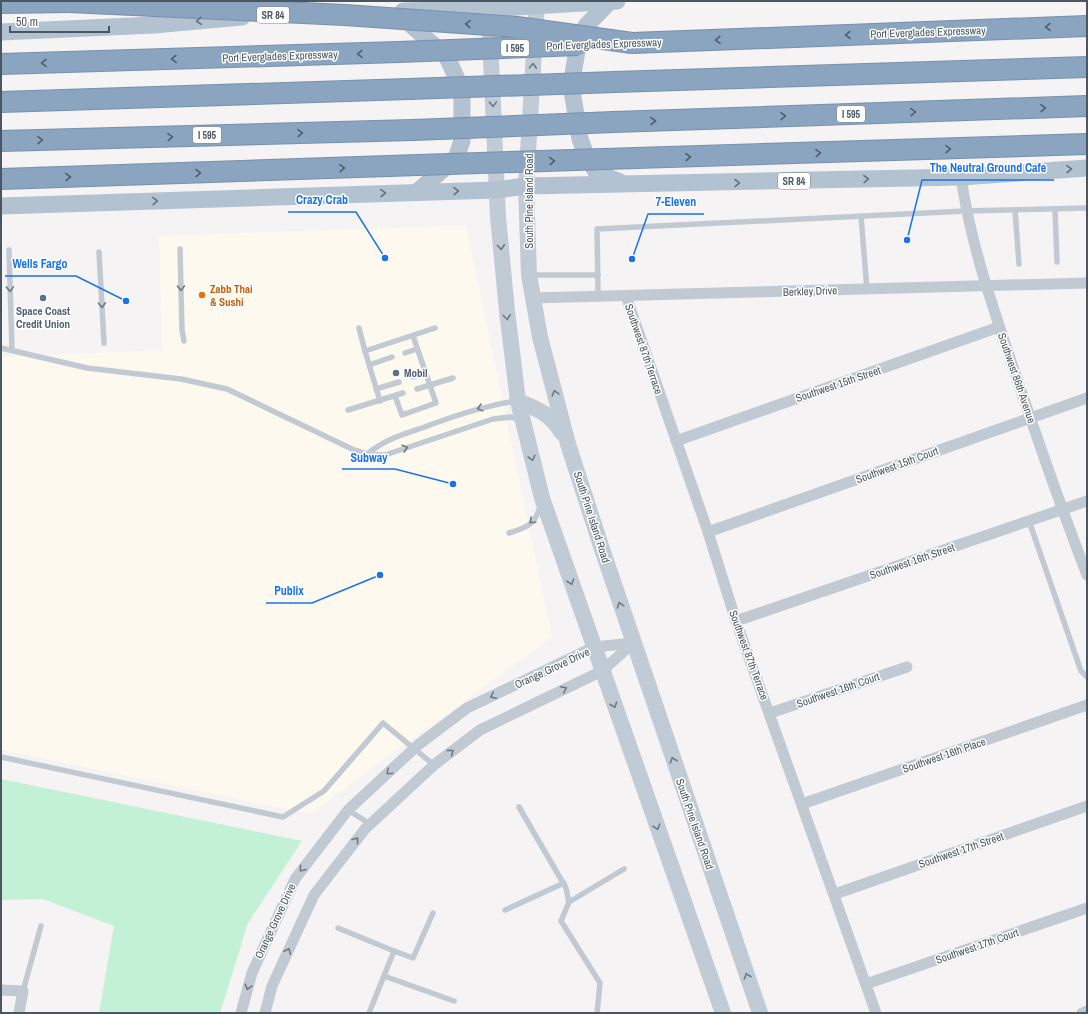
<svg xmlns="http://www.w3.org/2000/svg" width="1088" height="1014" viewBox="0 0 1088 1014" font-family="'Archivo Narrow',sans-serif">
  <rect width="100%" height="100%" fill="#f5f3f3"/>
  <path fill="#fdf9ef" d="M 466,225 L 552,637 L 310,814 L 1,750 L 1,308 L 3,357 L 162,350 L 159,236 Z"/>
  <path fill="#c3f1d5" d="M 1,779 L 302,841 L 248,923 L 220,1013 L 99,1013 L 114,926 L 43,899 L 1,900 Z"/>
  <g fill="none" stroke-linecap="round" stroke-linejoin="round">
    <defs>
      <g id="highway">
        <path d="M 1,3 L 69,2"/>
        <path d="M 632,43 L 1087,26"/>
        <path d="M 1,64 L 399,52"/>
        <path d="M 615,82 L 1087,67"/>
        <path d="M 1,102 L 409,89"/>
        <path d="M 614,122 L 1087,106"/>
        <path d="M 1,141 L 413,130"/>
        <path d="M 636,158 L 1087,144"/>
        <path d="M 1,179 L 388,166"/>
      </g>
    </defs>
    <use href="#highway" stroke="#7690ad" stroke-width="22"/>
    <g stroke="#c1cad2" stroke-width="5.5">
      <path d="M 1055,209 L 1057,262"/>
      <path d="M 1015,210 L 1019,264"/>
      <path d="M 861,216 L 867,290"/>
      <path d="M 180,249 L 182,330 L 184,341"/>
      <path d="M 9,250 L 12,350"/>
      <path d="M 99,252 L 104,343"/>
      <path d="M 530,275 L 598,275"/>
      <path d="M 598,296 L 597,229 L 966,211 L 1087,208"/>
      <path d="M 359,328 L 365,351"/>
      <path d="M 1,348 L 87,368 L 181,379 L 227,389 L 352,449 L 367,454 L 385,455 L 493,419 L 511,417 L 521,420"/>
      <path d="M 405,353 L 417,349"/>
      <path d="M 369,365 L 392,357"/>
      <path d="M 413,377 L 425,373"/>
      <path d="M 376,389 L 399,382"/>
      <path d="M 417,389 L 453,378"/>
      <path d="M 395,396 L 402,415 L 436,403 L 413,336"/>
      <path d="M 380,401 L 365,351 L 435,328"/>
      <path d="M 348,410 L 403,393"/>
      <path d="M 367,454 C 384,440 401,435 422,428 C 453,416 483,406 516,401"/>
      <path d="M 1029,521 L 1081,671 L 1087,677"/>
      <path d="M 509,533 C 526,528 536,524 540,506"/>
      <path d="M 1,757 L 283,817 L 324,791 L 383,723 L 434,765"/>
      <path d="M 519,807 L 566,888 L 569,902 L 561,921 L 600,983 L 597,1013"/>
      <path d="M 348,810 L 370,824"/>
      <path d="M 569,902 L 624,869"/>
      <path d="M 505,910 L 564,883"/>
      <path d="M 338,928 L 394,951 L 369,1013"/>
      <path d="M 394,951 L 413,958 L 433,913"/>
      <path d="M 384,976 L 454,1001"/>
      <path d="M 23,991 L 41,926"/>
    </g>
    <g stroke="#c1cad2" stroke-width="11">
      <path d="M 961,177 C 970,241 991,302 1012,364 C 1036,435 1060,505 1087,575"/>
      <path d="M 626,296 L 708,532 L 736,621 L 876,1013"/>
      <path d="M 533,298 L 1087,283"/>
      <path d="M 676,441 L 999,327"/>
      <path d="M 708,532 L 1087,398"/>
      <path d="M 736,621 L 1087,501"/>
      <path d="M 770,713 L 907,667"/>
      <path d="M 802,804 L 1087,705"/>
      <path d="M 835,894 L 1087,806"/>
      <path d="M 866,984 L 1087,908"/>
      <path d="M 1,990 L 23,991 L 19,1013"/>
      <path d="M 241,1013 L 252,973 L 295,879 L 348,810 L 418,745 L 467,708 L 594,647 L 633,643"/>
      <path d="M 265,1013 L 272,986 L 314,895 L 365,829 L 434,765 L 480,730 L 602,671 L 633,643"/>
      <path d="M 1082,1013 L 1087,1011"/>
    </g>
    <g stroke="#c1cbd6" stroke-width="16">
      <path d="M 537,1 L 526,186 L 529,275 L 540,337 L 568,444 L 601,546 L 760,1013"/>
      <path d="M 489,15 L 498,217 L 507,311 L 518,401 L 542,498 L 723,1013"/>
      <path d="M 518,401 C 538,409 551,414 562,433"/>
    </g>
    <g stroke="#b3c2d1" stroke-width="17">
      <path d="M 610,1 L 586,26 L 579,40 L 571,85 L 580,139 L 586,155 L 597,173 L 620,182"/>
      <path d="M 403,11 L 484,9 L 617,1"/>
      <path d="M 400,15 L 447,57 L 462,90 L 462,141 L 456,158 L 417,192"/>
      <path d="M 1,32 L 154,25 L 242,17"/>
      <path d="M 1,206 L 496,190 L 526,186 L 961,177 L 1087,168"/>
    </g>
    <use href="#highway" stroke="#8ba5c1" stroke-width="20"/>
    <defs>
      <g id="highway-bridge">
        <path d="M 69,2 L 345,15 L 517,27 L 632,43"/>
        <path d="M 399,52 L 578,45"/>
        <path d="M 409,89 L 615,82"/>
        <path d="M 413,130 L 614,122"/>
        <path d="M 388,166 L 636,158"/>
      </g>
    </defs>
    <use href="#highway-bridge" stroke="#7690ad" stroke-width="22" stroke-linecap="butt"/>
    <use href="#highway-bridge" stroke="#8ba5c1" stroke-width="20"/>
  </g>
  <defs><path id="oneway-chevron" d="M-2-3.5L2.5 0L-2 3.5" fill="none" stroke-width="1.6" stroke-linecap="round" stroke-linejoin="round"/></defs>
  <g stroke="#64717d">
    <use href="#oneway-chevron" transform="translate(199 21) rotate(175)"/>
    <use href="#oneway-chevron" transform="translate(1069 169) rotate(-4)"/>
    <use href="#oneway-chevron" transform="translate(866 179) rotate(-1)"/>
    <use href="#oneway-chevron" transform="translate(737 183) rotate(-1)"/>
    <use href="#oneway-chevron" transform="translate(456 191) rotate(-2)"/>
    <use href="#oneway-chevron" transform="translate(383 193) rotate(-2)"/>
    <use href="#oneway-chevron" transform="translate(155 201) rotate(-2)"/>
  </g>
  <g stroke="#505e6b">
    <use href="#oneway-chevron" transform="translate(468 24) rotate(-176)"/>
    <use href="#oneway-chevron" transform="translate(1048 27) rotate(178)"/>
    <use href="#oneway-chevron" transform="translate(848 35) rotate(178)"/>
    <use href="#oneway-chevron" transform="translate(718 40) rotate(178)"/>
    <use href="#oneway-chevron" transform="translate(360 54) rotate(178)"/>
    <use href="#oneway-chevron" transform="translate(174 59) rotate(178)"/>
    <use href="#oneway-chevron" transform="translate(44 63) rotate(178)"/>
    <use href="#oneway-chevron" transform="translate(1043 108) rotate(-2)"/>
    <use href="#oneway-chevron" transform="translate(913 112) rotate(-2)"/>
    <use href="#oneway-chevron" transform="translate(783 116) rotate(-2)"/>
    <use href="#oneway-chevron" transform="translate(653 121) rotate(-2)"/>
    <use href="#oneway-chevron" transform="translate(300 133) rotate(-2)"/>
    <use href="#oneway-chevron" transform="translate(170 137) rotate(-2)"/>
    <use href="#oneway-chevron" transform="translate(40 140) rotate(-2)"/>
    <use href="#oneway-chevron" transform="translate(948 149) rotate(-2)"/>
    <use href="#oneway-chevron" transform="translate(818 153) rotate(-2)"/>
    <use href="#oneway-chevron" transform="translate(688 157) rotate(-2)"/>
    <use href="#oneway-chevron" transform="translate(552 161) rotate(-2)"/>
    <use href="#oneway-chevron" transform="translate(342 168) rotate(-2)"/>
    <use href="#oneway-chevron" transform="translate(198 173) rotate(-2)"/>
    <use href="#oneway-chevron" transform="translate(68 177) rotate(-2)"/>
  </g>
  <g stroke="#6e7984">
    <use href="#oneway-chevron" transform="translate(533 66) rotate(-87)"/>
    <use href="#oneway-chevron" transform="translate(493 104) rotate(88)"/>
    <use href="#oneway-chevron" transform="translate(501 247) rotate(85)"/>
    <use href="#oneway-chevron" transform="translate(507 317) rotate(83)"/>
    <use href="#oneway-chevron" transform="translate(555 393) rotate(-106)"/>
    <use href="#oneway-chevron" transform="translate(532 458) rotate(76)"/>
    <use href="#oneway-chevron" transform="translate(571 582) rotate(71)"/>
    <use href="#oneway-chevron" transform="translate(620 605) rotate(-108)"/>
    <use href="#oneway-chevron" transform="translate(614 705) rotate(71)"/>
    <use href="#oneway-chevron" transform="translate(673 760) rotate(-109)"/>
    <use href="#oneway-chevron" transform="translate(657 827) rotate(71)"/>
    <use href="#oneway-chevron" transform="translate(747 976) rotate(-109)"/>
  </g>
  <g stroke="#6e7983">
    <use href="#oneway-chevron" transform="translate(181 288) rotate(88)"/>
    <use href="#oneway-chevron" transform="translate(10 289) rotate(88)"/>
    <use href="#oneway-chevron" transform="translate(102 305) rotate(87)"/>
    <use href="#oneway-chevron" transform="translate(480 408) rotate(165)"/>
    <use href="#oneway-chevron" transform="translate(405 448) rotate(-18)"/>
    <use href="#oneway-chevron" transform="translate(532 521) rotate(137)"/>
    <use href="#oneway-chevron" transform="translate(564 689) rotate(-26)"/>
    <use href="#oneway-chevron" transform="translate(493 696) rotate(154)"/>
    <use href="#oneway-chevron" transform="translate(451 752) rotate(-37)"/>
    <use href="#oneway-chevron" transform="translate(389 772) rotate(137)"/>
    <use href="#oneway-chevron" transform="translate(356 840) rotate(-52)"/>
    <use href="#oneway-chevron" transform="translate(302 869) rotate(128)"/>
    <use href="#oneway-chevron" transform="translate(288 951) rotate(-65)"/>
    <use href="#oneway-chevron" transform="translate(248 987) rotate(105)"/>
  </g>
  <circle fill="#e8710a" stroke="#fff" stroke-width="1.5" cx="202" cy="295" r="4"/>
  <g fill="#5c6f8a" stroke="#fff" stroke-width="1.5">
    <circle cx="43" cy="298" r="4"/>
    <circle cx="396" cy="373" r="4"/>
  </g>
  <g text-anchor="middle" stroke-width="3" stroke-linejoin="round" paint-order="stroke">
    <g fill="#fff" stroke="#808990" stroke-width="1">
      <rect x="257" y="7" width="32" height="16" rx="3"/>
      <rect x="501" y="40" width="28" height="16" rx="3"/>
      <rect x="837" y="106" width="28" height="16" rx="3"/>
      <rect x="193" y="127" width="28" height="16" rx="3"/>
      <rect x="778" y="173" width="32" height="16" rx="3"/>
    </g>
    <g font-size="10" font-weight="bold" fill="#4a5661">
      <text x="273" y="19">SR 84</text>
      <text x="515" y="52">I 595</text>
      <text x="851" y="118">I 595</text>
      <text x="207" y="139">I 595</text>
      <text x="794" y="185">SR 84</text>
    </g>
    <g font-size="11" fill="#4a5661" stroke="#fff">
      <text transform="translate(928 32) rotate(-2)" y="4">Port Everglades Expressway</text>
      <text transform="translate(604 44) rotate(-2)" y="4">Port Everglades Expressway</text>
      <text transform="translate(280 56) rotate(-2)" y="4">Port Everglades Expressway</text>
      <text transform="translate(529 201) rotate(-90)" y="4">South Pine Island Road</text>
      <text transform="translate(810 291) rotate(-2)" y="4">Berkley Drive</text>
      <text transform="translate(644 349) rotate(71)" y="4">Southwest 87th Terrace</text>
      <text transform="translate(1017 378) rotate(71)" y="4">Southwest 86th Avenue</text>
      <text transform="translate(838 384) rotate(-19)" y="4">Southwest 15th Street</text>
      <text transform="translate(897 465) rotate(-20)" y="4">Southwest 15th Court</text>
      <text transform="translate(592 517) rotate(72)" y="4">South Pine Island Road</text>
      <text transform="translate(912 561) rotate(-19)" y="4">Southwest 16th Street</text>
      <text transform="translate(749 655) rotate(70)" y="4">Southwest 87th Terrace</text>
      <text transform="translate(552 668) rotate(-25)" y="4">Orange Grove Drive</text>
      <text transform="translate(838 690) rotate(-19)" y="4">Southwest 16th Court</text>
      <text transform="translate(944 755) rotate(-19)" y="4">Southwest 16th Place</text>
      <text transform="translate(695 824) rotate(71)" y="4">South Pine Island Road</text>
      <text transform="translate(961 850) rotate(-19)" y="4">Southwest 17th Street</text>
      <text transform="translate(275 921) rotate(-65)" y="4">Orange Grove Drive</text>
      <text transform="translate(977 946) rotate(-19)" y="4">Southwest 17th Court</text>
    </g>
    <g font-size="11" font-weight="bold" fill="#c56008" stroke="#fff" text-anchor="start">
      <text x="210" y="293">Zabb Thai<tspan x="210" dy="13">&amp; Sushi</tspan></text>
    </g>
    <g font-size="11" font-weight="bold" fill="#4e5e75" stroke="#fff">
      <text x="43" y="315">Space Coast<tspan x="43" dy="13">Credit Union</tspan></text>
      <text x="404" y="377" text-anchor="start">Mobil</text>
    </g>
  </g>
  <path fill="none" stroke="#1a73e8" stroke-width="1.5" d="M907 240L922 180H1054M385 258L356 212H288M632 259L648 214H704M126 301L76 276H5M453 484L395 469H342M380 575L312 603H266"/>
  <g fill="#1a73e8" stroke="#fff" stroke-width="1.5">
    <circle cx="907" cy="240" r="4"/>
    <circle cx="385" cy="258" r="4"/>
    <circle cx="632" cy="259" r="4"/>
    <circle cx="126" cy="301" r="4"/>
    <circle cx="453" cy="484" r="4"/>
    <circle cx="380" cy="575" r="4"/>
  </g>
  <g font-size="12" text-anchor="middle" font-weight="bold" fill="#1a73e8" stroke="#fff" stroke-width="3" stroke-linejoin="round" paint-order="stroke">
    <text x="988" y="172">The Neutral Ground Cafe</text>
    <text x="322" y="204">Crazy Crab</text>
    <text x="676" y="206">7-Eleven</text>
    <text x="40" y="268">Wells Fargo</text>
    <text x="369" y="462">Subway</text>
    <text x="289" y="595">Publix</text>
  </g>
  <rect width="1088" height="1014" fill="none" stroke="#4a5661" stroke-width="4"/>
  <path d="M10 26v6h99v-6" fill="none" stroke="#4a5661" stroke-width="2"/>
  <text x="16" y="26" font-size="12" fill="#4a5661" stroke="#ffffff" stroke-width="3" paint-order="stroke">50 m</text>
</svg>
